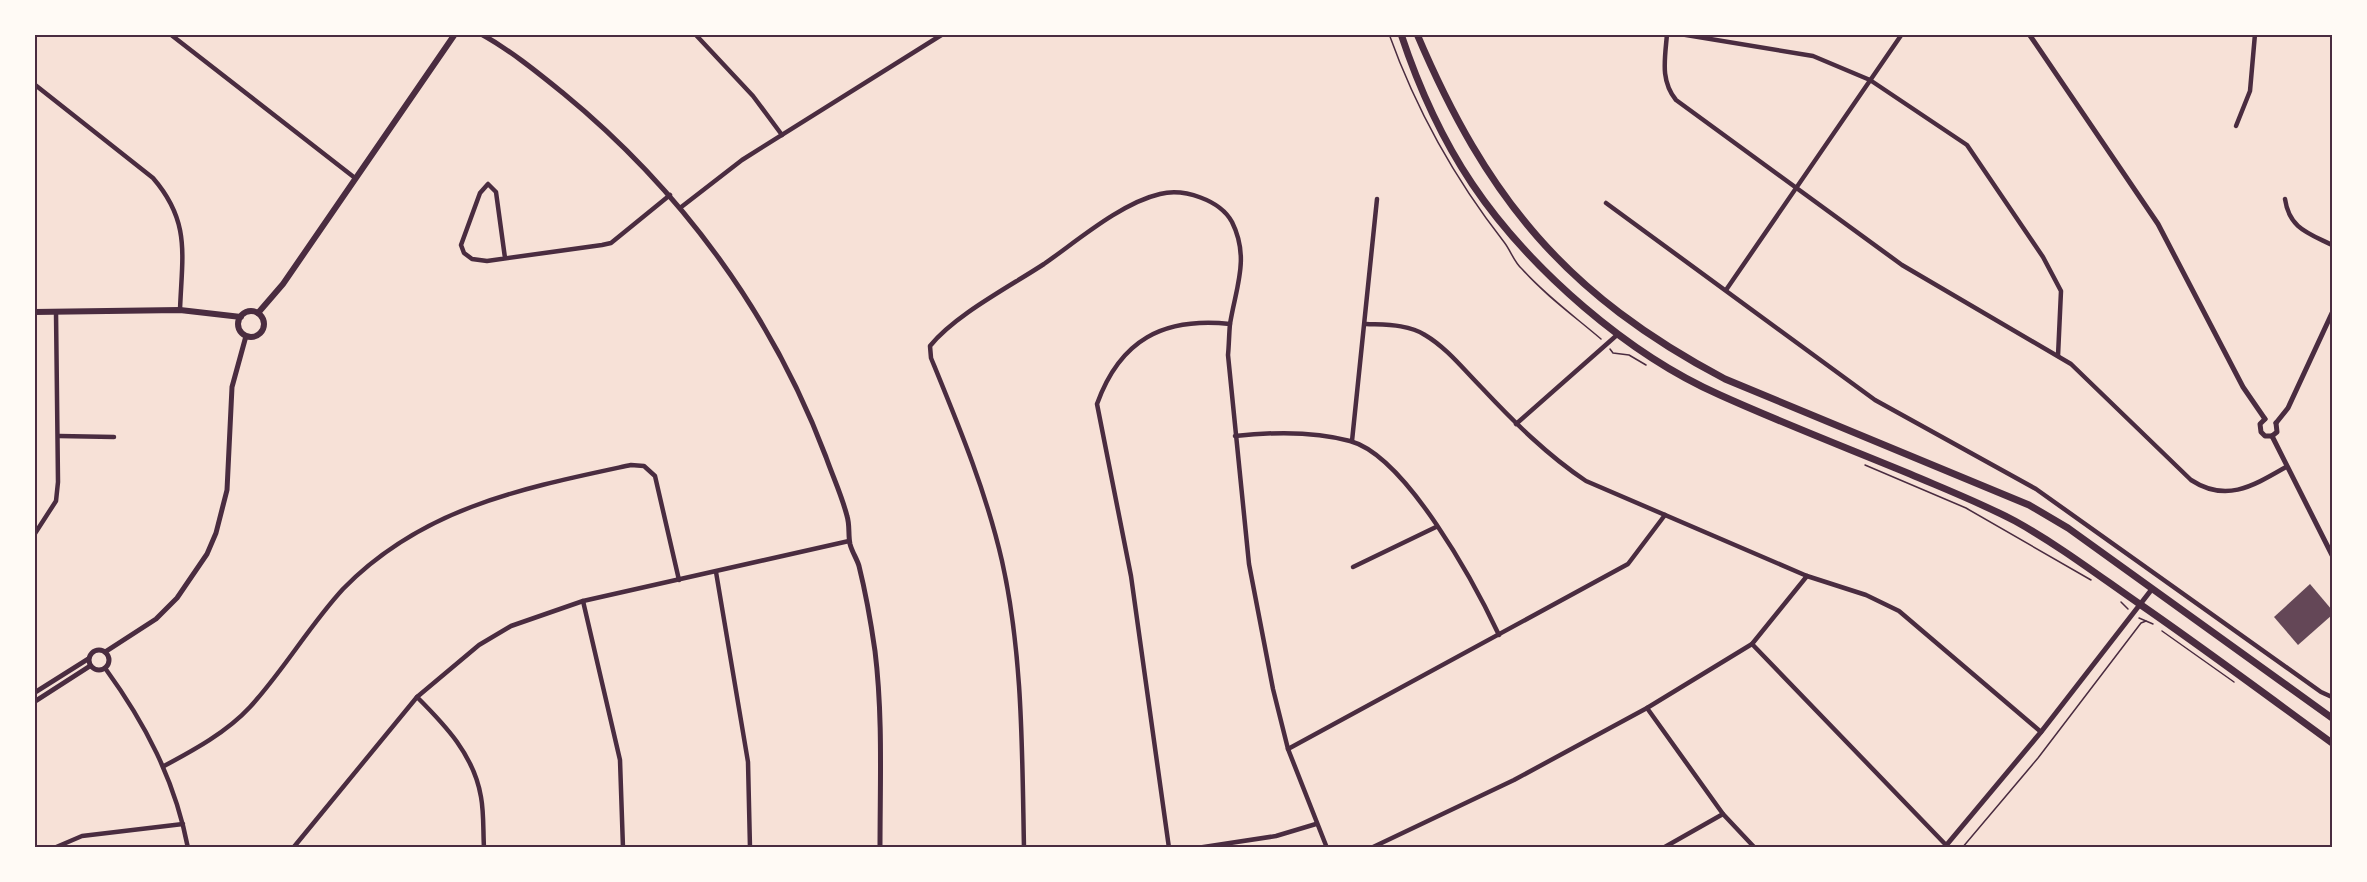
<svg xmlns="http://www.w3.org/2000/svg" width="2367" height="882" viewBox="0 0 2367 882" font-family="Karla,sans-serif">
  <rect width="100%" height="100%" fill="#f7e1d7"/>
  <path fill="#644757" d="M 2310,584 L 2332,610 L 2332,615 L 2298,645 L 2274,617 Z"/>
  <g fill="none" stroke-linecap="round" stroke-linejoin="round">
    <g stroke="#4a2c40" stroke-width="1.5">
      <path d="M 1389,34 C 1417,112 1454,178 1504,242 C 1511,251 1514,262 1522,269 C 1545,295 1574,316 1601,339"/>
      <path d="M 1610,349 L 1613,353 L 1629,355 L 1646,365"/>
      <path d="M 1865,465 L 1966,508 L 2091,580"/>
      <path d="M 2121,602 L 2128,609"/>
      <path d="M 2139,618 L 2153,624"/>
      <path d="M 2162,631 L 2234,682"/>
      <path d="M 1962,848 L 2038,758 L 2141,623 L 2146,621"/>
    </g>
    <g stroke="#4a2c40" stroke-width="4.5">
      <path d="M 170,34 L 355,178"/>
      <path d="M 695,34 L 753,96 L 782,135"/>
      <path d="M 1667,34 C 1665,59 1660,80 1676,100 L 1902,265 L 2071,364 L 2191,480 C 2226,503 2253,486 2286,467"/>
      <path d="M 1680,34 L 1813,56 L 1870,80 L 1967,145 L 2043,257 L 2061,291 L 2058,356"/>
      <path d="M 34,84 L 153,178 C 191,222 182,255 180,310"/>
      <path d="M 2236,126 L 2250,91 L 2255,34"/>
      <path d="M 2285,199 C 2289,228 2308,233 2332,245"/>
      <path d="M 1606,203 L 1875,400 L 2036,489 L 2321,692 L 2332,697"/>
      <path d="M 680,208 L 742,160 L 943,34"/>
      <path d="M 505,258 L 496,192 L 488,184 L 480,193 L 461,245 L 464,253 L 472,259 L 487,261 L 602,245 L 611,243 L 670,195"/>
      <path d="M 1726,290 L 1902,34"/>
      <path d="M 1366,324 C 1385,325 1408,324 1425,335 C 1447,348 1464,370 1482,388 C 1514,422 1547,455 1586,481 L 1807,576 L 1866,595 L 1899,611 L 2041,732"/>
      <path d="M 1516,424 L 1617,335"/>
      <path d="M 59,436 L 114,437"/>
      <path d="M 1235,436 C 1272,432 1314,431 1350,441 C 1406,456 1475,584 1499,635"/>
      <path d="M 1352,441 L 1377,199"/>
      <path d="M 34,535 L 56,501 L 58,482 L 56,312"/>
      <path d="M 1353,567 L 1436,527"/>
      <path d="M 716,572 L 748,762 L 750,848"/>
      <path d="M 583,601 L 620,760 L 623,848"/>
      <path d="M 1752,644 L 1946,845"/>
      <path d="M 105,668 C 145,723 175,780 188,848"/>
      <path d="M 417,697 C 445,725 474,755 481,797 C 484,813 483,831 484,848"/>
      <path d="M 1647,708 L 1723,814 L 1755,848"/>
      <path d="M 1288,749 L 1628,564 L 1665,515"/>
      <path d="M 164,766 C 194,750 227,732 250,707 C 284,670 309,626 343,589 C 423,507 524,488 631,465 L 644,466 L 655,476 L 679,580"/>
      <path d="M 54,848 L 82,836 L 183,824"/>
      <path d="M 293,848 L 417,697 L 479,645 L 511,626 L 583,601 L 849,541"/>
      <path d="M 1024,848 C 1022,752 1023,655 1002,561 C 986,491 958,424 931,358 L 930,346 C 955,315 1009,287 1044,264 C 1077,241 1121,203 1160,194 C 1184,188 1220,200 1232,222 C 1250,258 1236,287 1230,324 C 1229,334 1229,345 1228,355 L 1249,564 L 1273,689 L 1288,749 L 1327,848"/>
      <path d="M 1169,848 L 1131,576 L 1097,404 C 1120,340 1163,317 1230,324"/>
      <path d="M 1197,848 L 1276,836 L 1316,824"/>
      <path d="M 1371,848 L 1514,780 L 1647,708 L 1752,644 L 1807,576"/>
      <path d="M 1663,848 L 1723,814"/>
    </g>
    <g stroke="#4a2c40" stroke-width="5">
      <path d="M 481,34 C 510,50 537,72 563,93 C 681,190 772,314 826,457 C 833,477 842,496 847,516 C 850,525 848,535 850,544 C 852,552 857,559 859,566 C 866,594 871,623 875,651 C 883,716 880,782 880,848"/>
      <path d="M 2029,34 L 2158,224 L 2243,387 L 2265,419"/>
      <path d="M 2265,419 L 2260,424 L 2261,432 L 2265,436 L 2272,436"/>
      <path d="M 2276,423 L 2288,408 L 2332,313"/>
      <path d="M 2272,436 L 2332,555"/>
      <path d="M 2272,436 L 2277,432 L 2276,423"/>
      <circle cx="99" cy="660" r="10"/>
      <path d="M 105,652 L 156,619 L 177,598 L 207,554 L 216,533 L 227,490 L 232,387 L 246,336"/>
      <path d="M 34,693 L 88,659"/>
      <path d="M 34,702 L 90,666"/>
      <path d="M 1944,848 L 2041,732 L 2152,589"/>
    </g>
    <g stroke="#4a2c40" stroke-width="6">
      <circle cx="251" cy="324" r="13"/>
      <path d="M 34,312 L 180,310 L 241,317"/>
      <path d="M 258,313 L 283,284 L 455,34"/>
    </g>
    <g stroke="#4a2c40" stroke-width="7">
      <path d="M 1401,34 C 1439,149 1492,228 1584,307 C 1625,342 1670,373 1720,395 C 1782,423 1847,448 1910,474 C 1945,489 1981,503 2015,521 C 2060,546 2099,576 2141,605 C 2206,650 2269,697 2332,743"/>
      <path d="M 1417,34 C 1487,199 1566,295 1725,379 L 2029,505 L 2068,528 L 2332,718"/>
    </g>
  </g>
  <rect width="2367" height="882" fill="none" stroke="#fffaf5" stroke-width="72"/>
  <rect x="36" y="36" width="2295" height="810" fill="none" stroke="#4a2c40" stroke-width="2"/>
</svg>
